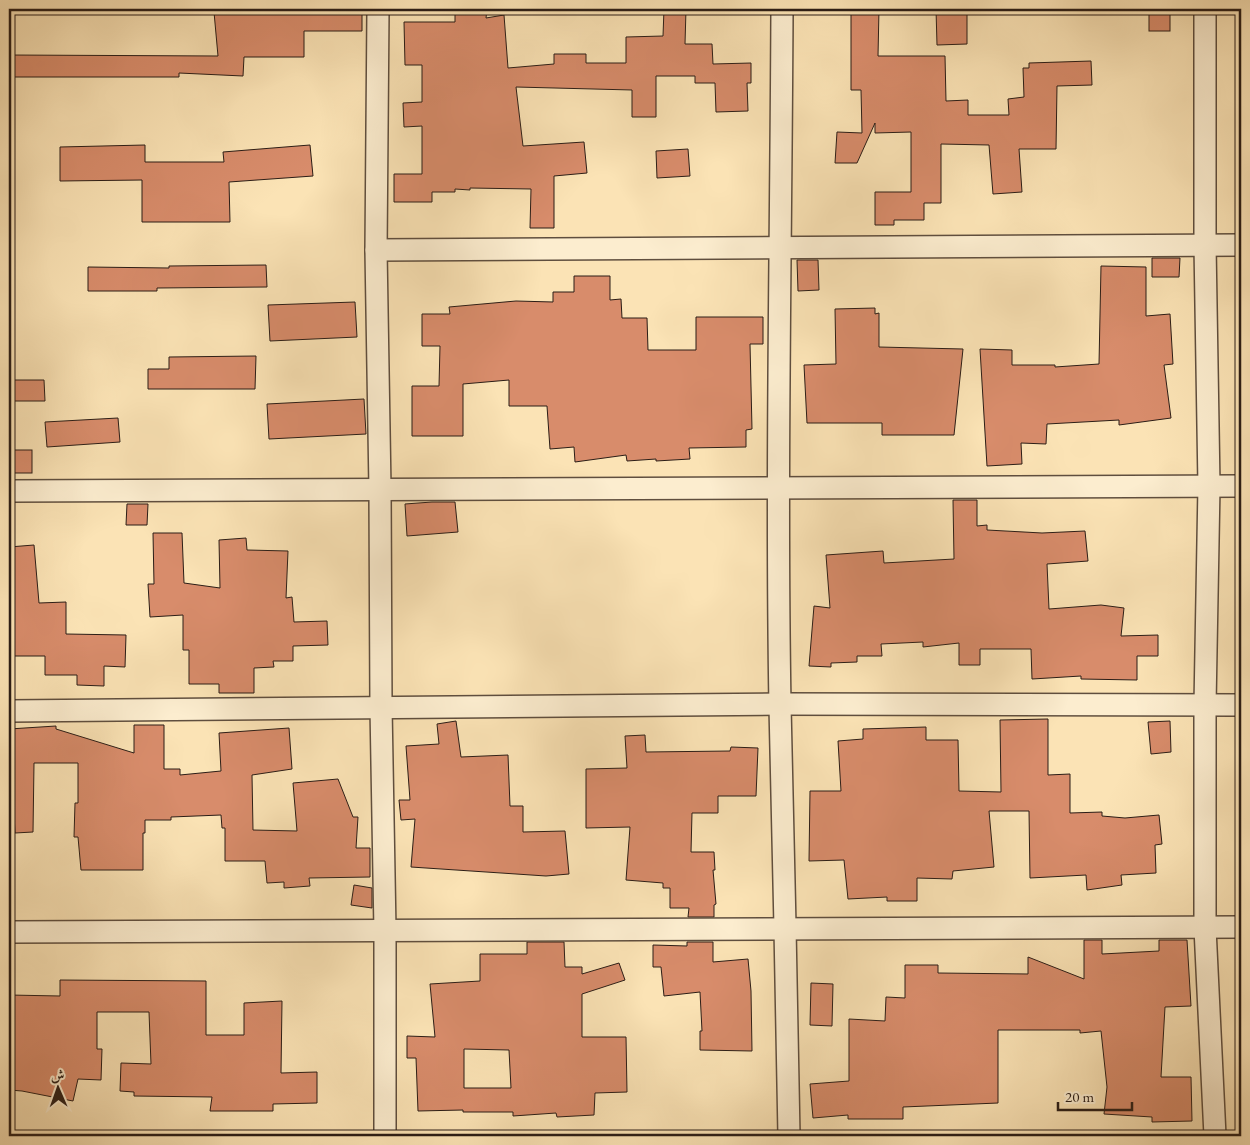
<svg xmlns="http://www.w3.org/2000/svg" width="1250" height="1145" viewBox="0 0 1250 1145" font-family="'EB Garamond',Amiri,serif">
  <rect width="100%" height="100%" fill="#fbe3b5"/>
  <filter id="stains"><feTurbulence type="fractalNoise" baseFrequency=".004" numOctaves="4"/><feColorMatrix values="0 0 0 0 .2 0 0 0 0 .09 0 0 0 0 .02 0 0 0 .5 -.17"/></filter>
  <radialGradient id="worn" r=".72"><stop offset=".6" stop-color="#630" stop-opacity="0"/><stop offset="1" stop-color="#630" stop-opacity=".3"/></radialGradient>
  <g fill="#d88c6b" stroke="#2b1d16" fill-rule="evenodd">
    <path d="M 264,9 L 362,9 L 362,31 L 304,31 L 304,57 L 244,57 L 243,76 L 179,73 L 179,77 L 9,77 L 9,55 L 218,56 L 214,12 Z"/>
    <path d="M 455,9 L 487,9 L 486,18 L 504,15 L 508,68 L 554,64 L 554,54 L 586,54 L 586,63 L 626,63 L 626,37 L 663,36 L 664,9 L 686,9 L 685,44 L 712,44 L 713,64 L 751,63 L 751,83 L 747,83 L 748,111 L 716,112 L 715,83 L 695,83 L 695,76 L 656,76 L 656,117 L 632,117 L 632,90 L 516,87 L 523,146 L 584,142 L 587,173 L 554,176 L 554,228 L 530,228 L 531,189 L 470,188 L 470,190 L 455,189 L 455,192 L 432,192 L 432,202 L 394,202 L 394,174 L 422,174 L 422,126 L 404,127 L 403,103 L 422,102 L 422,65 L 405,65 L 404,22 L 455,22 Z"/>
    <path d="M 851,9 L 879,9 L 878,56 L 945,56 L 946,101 L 968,100 L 968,115 L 1009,115 L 1008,99 L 1024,97 L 1023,68 L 1029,68 L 1029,63 L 1091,61 L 1092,85 L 1057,86 L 1056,149 L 1019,149 L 1022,192 L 993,194 L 989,145 L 941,144 L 941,203 L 924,203 L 924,220 L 894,220 L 894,225 L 875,225 L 875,192 L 911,192 L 911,132 L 875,133 L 875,123 L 857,163 L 835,163 L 837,132 L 862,133 L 861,90 L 851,90 Z"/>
    <path d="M 936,9 L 967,9 L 967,44 L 937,45 Z"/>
    <rect x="1149" y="9" width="21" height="22"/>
    <path d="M 145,145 L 145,162 L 224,162 L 223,152 L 310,145 L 313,176 L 229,182 L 230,222 L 142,222 L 142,180 L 60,181 L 60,147 Z"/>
    <path d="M 688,149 L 690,176 L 657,178 L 656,151 Z"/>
    <path d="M 1152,258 L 1180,258 L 1179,277 L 1152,277 Z"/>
    <path d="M 797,260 L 818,260 L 819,290 L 798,291 Z"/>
    <path d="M 266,265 L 267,287 L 157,288 L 157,291 L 88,291 L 88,267 L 169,268 L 169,266 Z"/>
    <path d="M 1101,266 L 1146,267 L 1146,316 L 1170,314 L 1173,364 L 1164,365 L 1171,418 L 1119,425 L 1119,420 L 1047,424 L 1046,444 L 1021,443 L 1022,464 L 987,466 L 980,349 L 1012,350 L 1012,365 L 1055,365 L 1055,367 L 1099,364 Z"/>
    <path d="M 574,276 L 610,276 L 610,300 L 621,299 L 622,318 L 647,318 L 648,350 L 696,350 L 696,317 L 763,317 L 763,344 L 750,344 L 752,429 L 746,430 L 746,447 L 689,448 L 690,459 L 656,461 L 656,459 L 627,461 L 626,455 L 575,462 L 574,447 L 550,449 L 547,406 L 509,406 L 509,380 L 463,384 L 463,436 L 412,436 L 412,386 L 439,386 L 440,346 L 422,346 L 422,314 L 450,314 L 449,307 L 516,301 L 553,302 L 553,292 L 574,292 Z"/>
    <path d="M 355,302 L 357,337 L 270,341 L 268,305 Z"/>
    <path d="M 875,308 L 875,314 L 879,313 L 879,347 L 963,349 L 954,435 L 882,435 L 882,423 L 807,423 L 804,365 L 836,364 L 835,309 Z"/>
    <path d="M 256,356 L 255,389 L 148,389 L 148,369 L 169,369 L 169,357 Z"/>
    <path d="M 9,380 L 44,380 L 45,401 L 9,401 Z"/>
    <path d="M 364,399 L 366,434 L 269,439 L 267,404 Z"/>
    <path d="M 118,418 L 120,442 L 47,447 L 45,422 Z"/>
    <rect x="9" y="450" width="23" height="23"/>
    <path d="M 953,500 L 977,500 L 977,526 L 987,525 L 987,530 L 1042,533 L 1085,531 L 1088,561 L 1047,564 L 1049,609 L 1101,605 L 1124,608 L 1121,636 L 1158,635 L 1158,656 L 1137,656 L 1137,680 L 1081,679 L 1081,676 L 1032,679 L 1031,649 L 980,649 L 980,665 L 959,665 L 959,643 L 923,647 L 923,642 L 881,644 L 882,656 L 857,656 L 857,662 L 831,663 L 831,667 L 809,666 L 814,606 L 830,608 L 826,555 L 883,551 L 884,563 L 954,559 Z"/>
    <path d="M 432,502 L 455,502 L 458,532 L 407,536 L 405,504 Z"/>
    <path d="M 127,504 L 148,504 L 147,525 L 126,525 Z"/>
    <path d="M 153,533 L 182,533 L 184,583 L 220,588 L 219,540 L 246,538 L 247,550 L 288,551 L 286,598 L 292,597 L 294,622 L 327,621 L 328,645 L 293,646 L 293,661 L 273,661 L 274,667 L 254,668 L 254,693 L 219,693 L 219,684 L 189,684 L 189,650 L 183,650 L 183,615 L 150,617 L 148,584 L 154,584 Z"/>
    <path d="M 34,545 L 39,603 L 66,602 L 66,634 L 126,635 L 125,667 L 104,666 L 104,686 L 77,685 L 77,675 L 45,675 L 45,656 L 9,656 L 9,547 Z"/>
    <path d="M 1048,719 L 1048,775 L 1070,774 L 1070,813 L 1102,812 L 1102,816 L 1125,818 L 1159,815 L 1162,844 L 1155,845 L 1156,873 L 1121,875 L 1122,885 L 1087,890 L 1086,875 L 1030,878 L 1029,811 L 989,811 L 994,867 L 953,871 L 952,879 L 917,878 L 917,901 L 887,901 L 887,897 L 848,899 L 844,860 L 809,861 L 810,791 L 841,791 L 838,741 L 863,739 L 863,729 L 926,727 L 926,740 L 958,740 L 959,791 L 1001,792 L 1000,720 Z"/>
    <path d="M 456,721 L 461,757 L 508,755 L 510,806 L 523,806 L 523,832 L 565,831 L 569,874 L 546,876 L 411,867 L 415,819 L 401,820 L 399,800 L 410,800 L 406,746 L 439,744 L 437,724 Z"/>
    <path d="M 1170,721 L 1171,752 L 1151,754 L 1148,722 Z"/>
    <path d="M 134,725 L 164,725 L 164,769 L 180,769 L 180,775 L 221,771 L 219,733 L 289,728 L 292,769 L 252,775 L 253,830 L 297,831 L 293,783 L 338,779 L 353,817 L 358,817 L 356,848 L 370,848 L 370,877 L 309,878 L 310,886 L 284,888 L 284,882 L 267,883 L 265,861 L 225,861 L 225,828 L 222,828 L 221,815 L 171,817 L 171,820 L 145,820 L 145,833 L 143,833 L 143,870 L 81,870 L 78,837 L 74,837 L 75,803 L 78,803 L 78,763 L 34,763 L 33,832 L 15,833 L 13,795 L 9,795 L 9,729 L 56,726 L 56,729 L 134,753 Z"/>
    <path d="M 645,735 L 646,752 L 730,751 L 731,747 L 758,748 L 756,796 L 718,796 L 718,813 L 692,813 L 691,852 L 714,852 L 715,870 L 713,870 L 716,904 L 714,905 L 714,917 L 688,917 L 689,908 L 670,908 L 670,888 L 663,888 L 663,883 L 626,880 L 630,827 L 586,828 L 586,769 L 627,768 L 625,736 Z"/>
    <path d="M 354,885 L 372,888 L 372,908 L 351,905 Z"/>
    <path d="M 1084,940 L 1102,940 L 1102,954 L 1159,951 L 1159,940 L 1187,940 L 1191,1006 L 1165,1007 L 1161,1077 L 1191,1077 L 1192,1121 L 1152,1122 L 1152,1117 L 1104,1114 L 1107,1087 L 1101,1031 L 1080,1033 L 1080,1030 L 998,1030 L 998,1103 L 903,1107 L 903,1119 L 848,1119 L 848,1115 L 813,1118 L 810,1084 L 849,1081 L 849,1019 L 885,1021 L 886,997 L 905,998 L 905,965 L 938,965 L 938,973 L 1028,974 L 1028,957 L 1084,979 Z"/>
    <path d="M 527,942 L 564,942 L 565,967 L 582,967 L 582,974 L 619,963 L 625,980 L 582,994 L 582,1037 L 626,1037 L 627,1092 L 595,1093 L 594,1115 L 557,1117 L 556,1113 L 513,1116 L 513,1112 L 463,1112 L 463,1110 L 418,1111 L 416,1058 L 407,1058 L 407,1036 L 435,1037 L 430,984 L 480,981 L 480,954 L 527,954 ZM 464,1049 L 509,1050 L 511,1088 L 464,1088 Z"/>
    <path d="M 687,942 L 713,942 L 713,962 L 748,959 L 751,991 L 752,1051 L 700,1050 L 700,1031 L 702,1031 L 700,992 L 664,996 L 661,967 L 653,967 L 653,945 L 687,946 Z"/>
    <path d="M 60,980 L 206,981 L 206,1035 L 244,1035 L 244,1003 L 282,1001 L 281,1073 L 317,1072 L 317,1103 L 273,1104 L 273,1111 L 210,1111 L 212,1097 L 134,1096 L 134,1092 L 120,1091 L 121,1063 L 151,1064 L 149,1012 L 97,1012 L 97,1049 L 102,1049 L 101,1080 L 78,1079 L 73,1101 L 22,1091 L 9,1090 L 9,995 L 60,996 Z"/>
    <path d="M 811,983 L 833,984 L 832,1026 L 810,1025 Z"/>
  </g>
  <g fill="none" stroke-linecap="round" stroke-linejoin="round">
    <defs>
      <g id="minor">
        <path d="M 378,9 L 376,250 L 380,489 L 381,707 L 385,931 L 385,1136"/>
        <path d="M 782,9 C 781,241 776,473 780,706 C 783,849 787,993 789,1136"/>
        <path d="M 1205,9 L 1205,245 L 1209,486 L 1205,705 L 1205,928 L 1215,1136"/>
        <path d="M 376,250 L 1241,245"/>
        <path d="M 9,491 L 1241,486"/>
        <path d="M 9,711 L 780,704 L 1241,705"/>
        <path d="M 9,932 L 1241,927"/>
      </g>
    </defs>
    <use href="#minor" stroke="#5f4e3e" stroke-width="24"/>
    <use href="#minor" stroke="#fcedcf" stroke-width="21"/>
  </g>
  <rect width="1250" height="1145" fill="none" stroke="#fbe3b5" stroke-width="30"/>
  <rect x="10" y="10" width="1230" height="1125" fill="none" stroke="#2b1d16" stroke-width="2.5"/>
  <rect x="15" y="15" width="1220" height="1115" fill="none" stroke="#2b1d16"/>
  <g transform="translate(58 1088) rotate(358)" stroke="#fcedcf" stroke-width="4" paint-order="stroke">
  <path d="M0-4L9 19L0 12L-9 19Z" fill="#2b1d16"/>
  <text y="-8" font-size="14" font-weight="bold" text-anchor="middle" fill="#2b1d16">ش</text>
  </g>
  <path d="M1058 1102v8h74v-8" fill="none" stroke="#2b1d16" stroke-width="2.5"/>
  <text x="1065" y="1102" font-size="15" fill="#2b1d16" stroke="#fcedcf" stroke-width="4" paint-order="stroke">20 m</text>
  <rect width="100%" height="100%" filter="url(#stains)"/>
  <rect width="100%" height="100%" fill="url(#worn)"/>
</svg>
